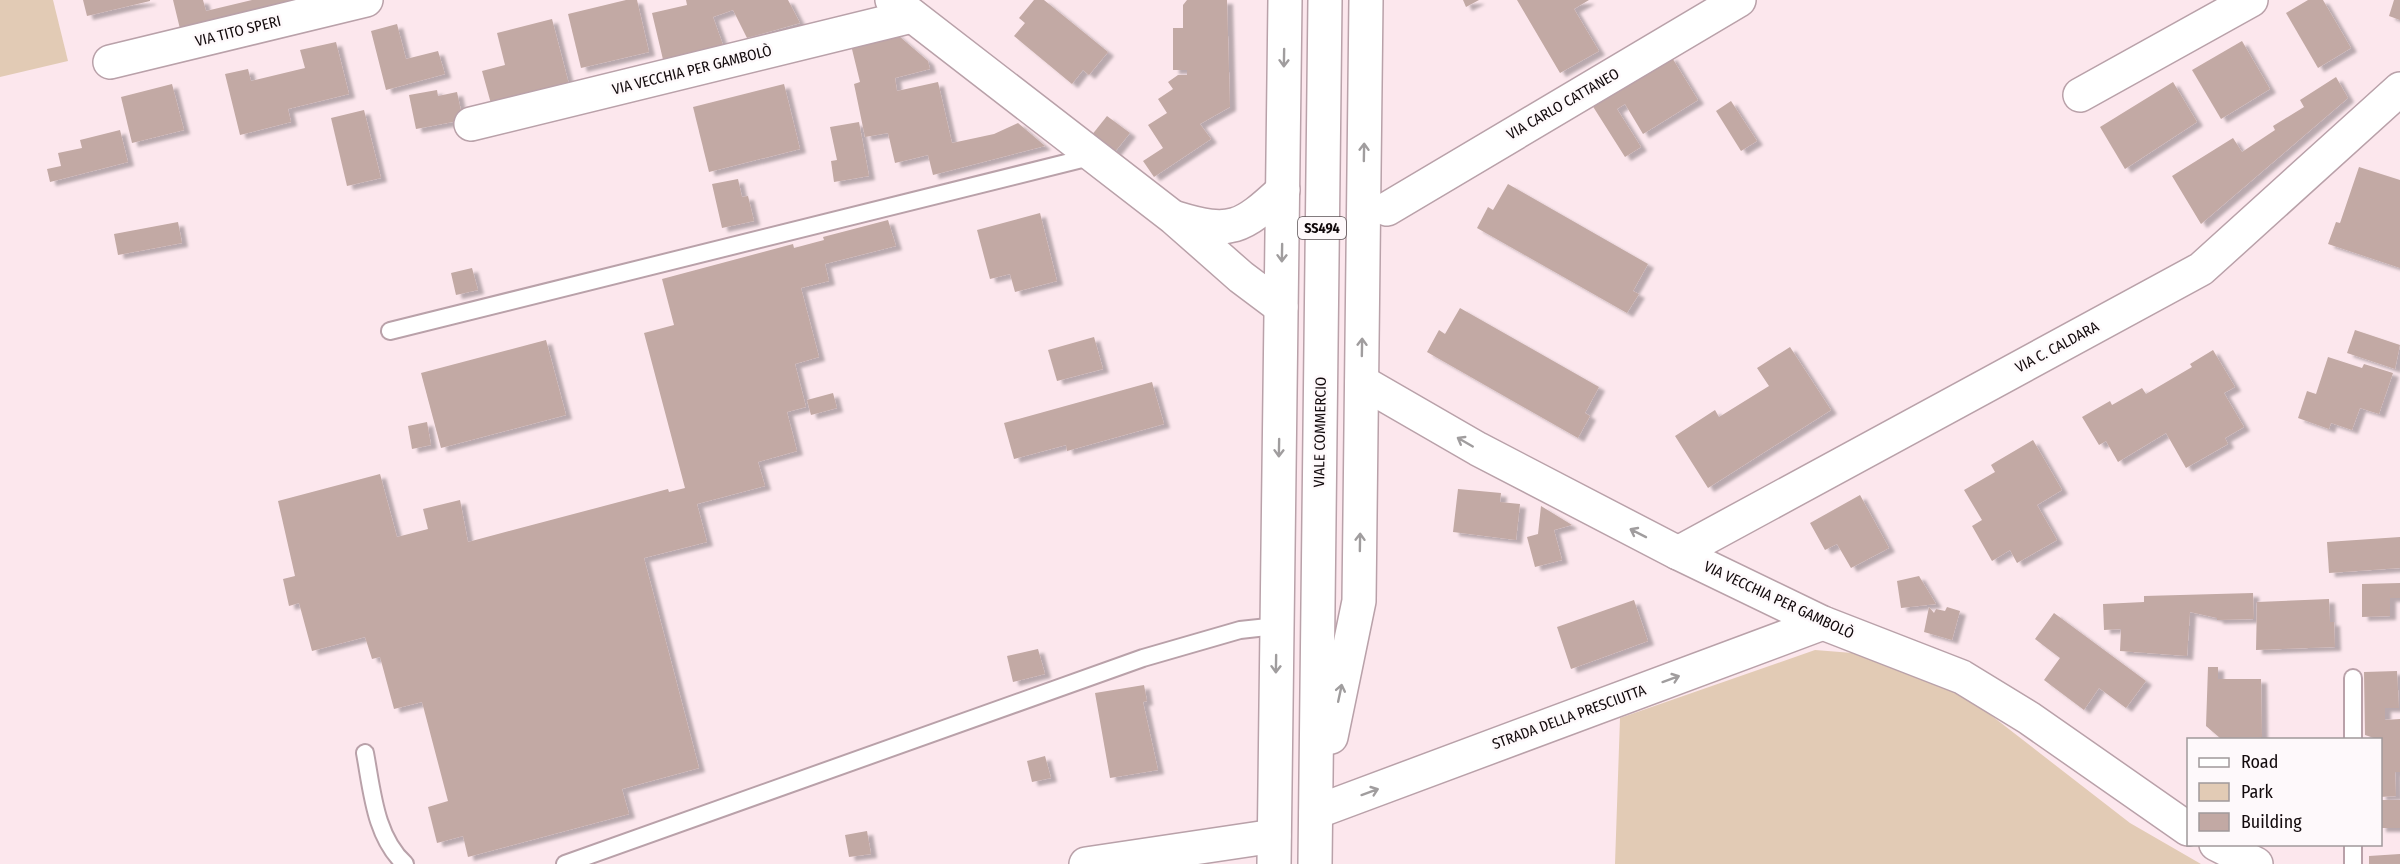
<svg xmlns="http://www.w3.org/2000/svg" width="2400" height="864" viewBox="0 0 2400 864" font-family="'Fira Sans Condensed',sans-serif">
  <defs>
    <filter id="shadow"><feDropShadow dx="6" dy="4" stdDeviation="1.5" flood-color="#0004"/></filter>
  </defs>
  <rect width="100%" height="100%" fill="#fce7ed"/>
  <g fill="#e2cbb5">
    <path d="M 0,0 L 53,0 L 68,61 L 0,77 Z"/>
    <path d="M 1815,650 L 1865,654 L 1939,675 L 2130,823 L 2201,864 L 1615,864 L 1620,718 Z"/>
  </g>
  <g fill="#c2a9a4" filter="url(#shadow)">
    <path d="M 83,0 L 150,0 L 150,1 L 87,16 Z"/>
    <path d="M 173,0 L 203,0 L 206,11 L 252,0 L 307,0 L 182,37 Z"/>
    <path d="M 626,0 L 637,0 L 649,52 L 581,68 L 568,14 Z"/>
    <path d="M 686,0 L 788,0 L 800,23 L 747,38 L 733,10 L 713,17 L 726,53 L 665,68 L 652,13 L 687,5 Z"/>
    <path d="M 1034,0 L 1044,0 L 1108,52 L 1089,75 L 1083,70 L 1072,84 L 1014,36 L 1025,23 L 1019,18 Z"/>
    <path d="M 1187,0 L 1227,0 L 1230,107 L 1200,124 L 1211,139 L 1154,177 L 1143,161 L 1163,148 L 1148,125 L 1167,113 L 1158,99 L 1173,89 L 1168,82 L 1178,75 L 1187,75 L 1187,70 L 1173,70 L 1173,28 L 1183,28 L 1183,5 Z"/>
    <path d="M 1463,0 L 1479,0 L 1466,7 Z"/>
    <path d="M 1517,0 L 1589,0 L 1574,9 L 1599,51 L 1560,73 Z"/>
    <path d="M 2308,0 L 2323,0 L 2351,48 L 2318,68 L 2286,13 Z"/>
    <path d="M 2394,0 L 2400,0 L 2400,20 L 2389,16 Z"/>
    <path d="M 552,19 L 571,92 L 493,111 L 482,71 L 505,65 L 497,33 Z"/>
    <path d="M 397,24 L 406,59 L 438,51 L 445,74 L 386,90 L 371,31 Z"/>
    <path d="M 892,30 L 928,61 L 930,69 L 895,78 L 897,91 L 938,82 L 952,143 L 994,134 L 1018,123 L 1045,146 L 933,175 L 928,155 L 895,163 L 888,133 L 865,137 L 854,84 L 860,82 L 850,41 Z"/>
    <path d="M 2242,41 L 2270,89 L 2221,119 L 2192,70 Z"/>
    <path d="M 336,42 L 349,94 L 288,109 L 291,122 L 240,135 L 225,74 L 248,69 L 251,81 L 305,68 L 300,50 Z"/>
    <path d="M 1671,56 L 1698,100 L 1643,134 L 1625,104 L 1617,109 L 1641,147 L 1625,157 L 1592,105 Z"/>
    <path d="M 2336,77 L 2348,98 L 2201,224 L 2172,176 L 2233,138 L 2242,152 L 2275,130 L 2273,126 L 2304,107 L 2300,100 Z"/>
    <path d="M 2173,82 L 2197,122 L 2125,169 L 2100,127 Z"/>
    <path d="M 172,84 L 184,130 L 132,143 L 121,97 Z"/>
    <path d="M 784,84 L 800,149 L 709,172 L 693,107 Z"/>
    <path d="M 437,90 L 438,96 L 457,92 L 463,120 L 416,129 L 409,95 Z"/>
    <path d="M 1731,101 L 1757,141 L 1741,151 L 1716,111 Z"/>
    <path d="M 364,110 L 381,178 L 347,186 L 331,118 Z"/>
    <path d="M 1107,116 L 1130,133 L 1114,153 L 1091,136 Z"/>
    <path d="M 859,122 L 869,176 L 834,182 L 831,161 L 837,160 L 830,127 Z"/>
    <path d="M 120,130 L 128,162 L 50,182 L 47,169 L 61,166 L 58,153 L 82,148 L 80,140 Z"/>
    <path d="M 2359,167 L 2400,180 L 2400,268 L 2328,244 L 2336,222 L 2340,223 Z"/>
    <path d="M 738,179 L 742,197 L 748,196 L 754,221 L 722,228 L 712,184 Z"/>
    <path d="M 1508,184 L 1648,264 L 1633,291 L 1639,294 L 1627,313 L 1477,228 L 1488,207 L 1493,210 Z"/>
    <path d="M 1040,213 L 1057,281 L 1015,292 L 1010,274 L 990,279 L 977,230 Z"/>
    <path d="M 888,220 L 896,246 L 825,264 L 829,281 L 801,288 L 819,357 L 795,364 L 806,407 L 787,412 L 797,451 L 758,462 L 765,486 L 697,504 L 707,542 L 644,558 L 699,768 L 622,789 L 629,814 L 468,857 L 463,836 L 437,843 L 428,807 L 448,801 L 422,702 L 394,709 L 380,657 L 372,659 L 365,637 L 312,651 L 299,603 L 289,606 L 283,579 L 295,576 L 278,501 L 380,474 L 397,537 L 428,529 L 423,509 L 460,500 L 468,542 L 668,489 L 669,492 L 685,488 L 644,333 L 674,325 L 662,279 L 793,244 L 794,248 L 824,240 L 823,237 Z"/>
    <path d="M 178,222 L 182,243 L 118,255 L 114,234 Z"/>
    <path d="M 472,268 L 478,290 L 456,295 L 451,273 Z"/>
    <path d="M 1460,308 L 1599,387 L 1585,413 L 1590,416 L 1578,438 L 1427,352 L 1439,330 L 1445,334 Z"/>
    <path d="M 2355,330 L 2400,345 L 2395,369 L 2347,353 Z"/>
    <path d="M 1094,337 L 1103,369 L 1057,381 L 1048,350 Z"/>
    <path d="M 546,340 L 566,415 L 441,448 L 421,373 Z"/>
    <path d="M 1790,347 L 1831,410 L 1708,488 L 1675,436 L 1715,410 L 1719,417 L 1769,386 L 1757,368 Z"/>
    <path d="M 2213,350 L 2235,387 L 2224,393 L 2244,427 L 2225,438 L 2228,444 L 2186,468 L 2166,433 L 2118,462 L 2106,441 L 2099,445 L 2082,417 L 2110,401 L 2112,405 L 2142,388 L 2146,394 L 2192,367 L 2190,364 Z"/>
    <path d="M 2328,357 L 2362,368 L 2364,364 L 2393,373 L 2379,414 L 2360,408 L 2352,430 L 2331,423 L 2329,429 L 2298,418 L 2307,391 L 2316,394 Z"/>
    <path d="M 1152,382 L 1164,424 L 1067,451 L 1066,445 L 1014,459 L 1004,423 Z"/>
    <path d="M 833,393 L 837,408 L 811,415 L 807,400 Z"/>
    <path d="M 427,422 L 431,445 L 412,449 L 408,426 Z"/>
    <path d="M 2033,440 L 2062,490 L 2037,505 L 2057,540 L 2017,563 L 2010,550 L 1992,561 L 1972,526 L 1982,520 L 1964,490 L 1995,472 L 1991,465 L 1994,463 Z"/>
    <path d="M 1458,489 L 1501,493 L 1500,502 L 1520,504 L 1516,540 L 1453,532 Z"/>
    <path d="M 1860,495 L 1889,548 L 1851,568 L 1837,544 L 1825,550 L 1810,523 Z"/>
    <path d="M 1541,506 L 1572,525 L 1554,530 L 1562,560 L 1535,567 L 1527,537 L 1538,534 Z"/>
    <path d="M 2400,537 L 2400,568 L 2329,573 L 2327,542 Z"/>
    <path d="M 1919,576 L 1936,604 L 1901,608 L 1897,581 Z"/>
    <path d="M 2400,583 L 2400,598 L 2390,598 L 2390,616 L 2362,617 L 2362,584 Z"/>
    <path d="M 2253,593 L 2254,619 L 2217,620 L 2217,618 L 2190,612 L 2187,656 L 2120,651 L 2121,629 L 2104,630 L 2103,604 L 2144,602 L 2144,596 Z"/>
    <path d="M 2329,599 L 2330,622 L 2334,622 L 2335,647 L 2256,650 L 2257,602 Z"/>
    <path d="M 1634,600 L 1648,641 L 1571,669 L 1557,627 Z"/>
    <path d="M 1929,607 L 1934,613 L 1936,609 L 1945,611 L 1947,607 L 1960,611 L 1952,640 L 1924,632 Z"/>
    <path d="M 2054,613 L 2146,681 L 2126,708 L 2099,688 L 2084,710 L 2044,680 L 2060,658 L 2035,639 Z"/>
    <path d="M 1038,649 L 1045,674 L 1013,682 L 1007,656 Z"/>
    <path d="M 2208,667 L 2218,667 L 2218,679 L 2261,679 L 2262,737 L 2220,738 L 2206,726 Z"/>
    <path d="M 2397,671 L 2399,708 L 2385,708 L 2385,720 L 2400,719 L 2400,772 L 2395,772 L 2396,796 L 2380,797 L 2380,740 L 2365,735 L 2364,672 Z"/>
    <path d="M 1144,685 L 1147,701 L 1143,702 L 1158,770 L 1110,778 L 1095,693 Z"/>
    <path d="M 1045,756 L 1051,778 L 1032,782 L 1027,761 Z"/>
    <rect x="2380" y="800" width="20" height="28"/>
    <path d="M 867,831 L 871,854 L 849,857 L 845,835 Z"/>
    <path d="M 2400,854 L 2400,864 L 2369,864 L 2369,856 Z"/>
  </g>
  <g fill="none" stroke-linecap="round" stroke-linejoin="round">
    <defs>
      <g id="lane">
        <path d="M 390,331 L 1094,156"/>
        <path d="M 2353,678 L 2353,740"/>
        <path d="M 365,753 C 372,790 375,837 405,864"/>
        <path d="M 565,864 L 1143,658 L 1240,630 L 1277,626"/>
        <path d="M 2353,864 L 2353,844"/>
      </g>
      <g id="street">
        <path d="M 892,0 L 1174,218 L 1241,277 L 1281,307"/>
        <path d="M 110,62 L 366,0"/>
        <path d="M 2080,95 L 2251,0"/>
        <path d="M 471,124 L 912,16"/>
        <path d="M 1387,209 L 1739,0"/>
        <path d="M 1176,218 C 1231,235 1242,228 1283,190"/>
        <path d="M 1362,382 L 1478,449 L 1678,553 L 1823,623 L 1962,677 L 2029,718 L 2188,829"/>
        <path d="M 1678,553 L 2201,269 L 2400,89"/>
        <path d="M 1316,812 L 1823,623"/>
        <path d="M 2216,844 L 2256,864"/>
        <path d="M 1086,864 L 1274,836"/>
      </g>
      <g id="primary">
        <path d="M 1331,737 L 1359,601 L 1366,0"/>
        <path d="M 1274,864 L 1285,0"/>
        <path d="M 1315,864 L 1325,0"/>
      </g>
    </defs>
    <use href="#lane" stroke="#b9a1a9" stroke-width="20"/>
    <use href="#street" stroke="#b9a1a9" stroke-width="36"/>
    <use href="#primary" stroke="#b9a1a9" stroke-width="36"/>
    <use href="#lane" stroke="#fff" stroke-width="16"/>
    <use href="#street" stroke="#fff" stroke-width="33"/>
    <use href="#primary" stroke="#fff" stroke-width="33"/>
  </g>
  <defs><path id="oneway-shaft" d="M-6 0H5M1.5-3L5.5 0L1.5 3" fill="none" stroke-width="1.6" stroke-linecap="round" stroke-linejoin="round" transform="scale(1.5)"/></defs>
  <g stroke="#a09d9e">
    <use href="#oneway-shaft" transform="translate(1284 58) rotate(91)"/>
    <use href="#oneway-shaft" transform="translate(1364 152) rotate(-89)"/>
    <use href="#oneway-shaft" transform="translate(1282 253) rotate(91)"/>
    <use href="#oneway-shaft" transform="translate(1362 347) rotate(-89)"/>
    <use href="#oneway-shaft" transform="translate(1465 442) rotate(-150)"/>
    <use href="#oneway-shaft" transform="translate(1279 448) rotate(91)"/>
    <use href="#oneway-shaft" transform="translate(1638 533) rotate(-153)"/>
    <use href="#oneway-shaft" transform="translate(1360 542) rotate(-89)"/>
    <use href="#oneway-shaft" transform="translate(1276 664) rotate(91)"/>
    <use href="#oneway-shaft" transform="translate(1671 679) rotate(-20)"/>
    <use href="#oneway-shaft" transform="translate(1340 693) rotate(-78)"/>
    <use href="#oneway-shaft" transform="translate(1370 792) rotate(-20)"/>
  </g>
  <g text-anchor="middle" stroke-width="5" stroke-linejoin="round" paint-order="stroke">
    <rect fill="#fef9fb" stroke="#595254" stroke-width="1.5" x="1298" y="217" width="48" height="22" rx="4.5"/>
    <g font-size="14" font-weight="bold" fill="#120a0c">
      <text x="1322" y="233">SS494</text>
    </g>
    <g font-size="15" fill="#120a0c" stroke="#fef9fb">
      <text transform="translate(238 31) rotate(-14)" y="5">VIA TITO SPERI</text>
      <text transform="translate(692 70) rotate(-14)" y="5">VIA VECCHIA PER GAMBOLÒ</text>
      <text transform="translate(1563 104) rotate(-30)" y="5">VIA CARLO CATTANEO</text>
      <text transform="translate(2057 347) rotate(-28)" y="5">VIA C. CALDARA</text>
      <text transform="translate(1320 432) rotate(-89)" y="5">VIALE COMMERCIO</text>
      <text transform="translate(1779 600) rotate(25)" y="5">VIA VECCHIA PER GAMBOLÒ</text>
      <text transform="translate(1569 717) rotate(-20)" y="5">STRADA DELLA PRESCIUTTA</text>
    </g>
  </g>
  <rect x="2187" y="738" width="195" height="108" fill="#fef9fb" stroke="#a0999b" stroke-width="1.5"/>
  <rect x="2199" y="758" width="30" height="9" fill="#ffffff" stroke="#a0999b" stroke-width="1.5"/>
  <text x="2241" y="768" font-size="18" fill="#120a0c">Road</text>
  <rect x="2199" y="783" width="30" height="18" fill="#e2cbb5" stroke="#a0999b" stroke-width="1.5"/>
  <text x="2241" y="798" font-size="18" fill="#120a0c">Park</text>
  <rect x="2199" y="813" width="30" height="18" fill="#c2a9a4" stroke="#a0999b" stroke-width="1.5"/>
  <text x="2241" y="828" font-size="18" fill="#120a0c">Building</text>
</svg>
